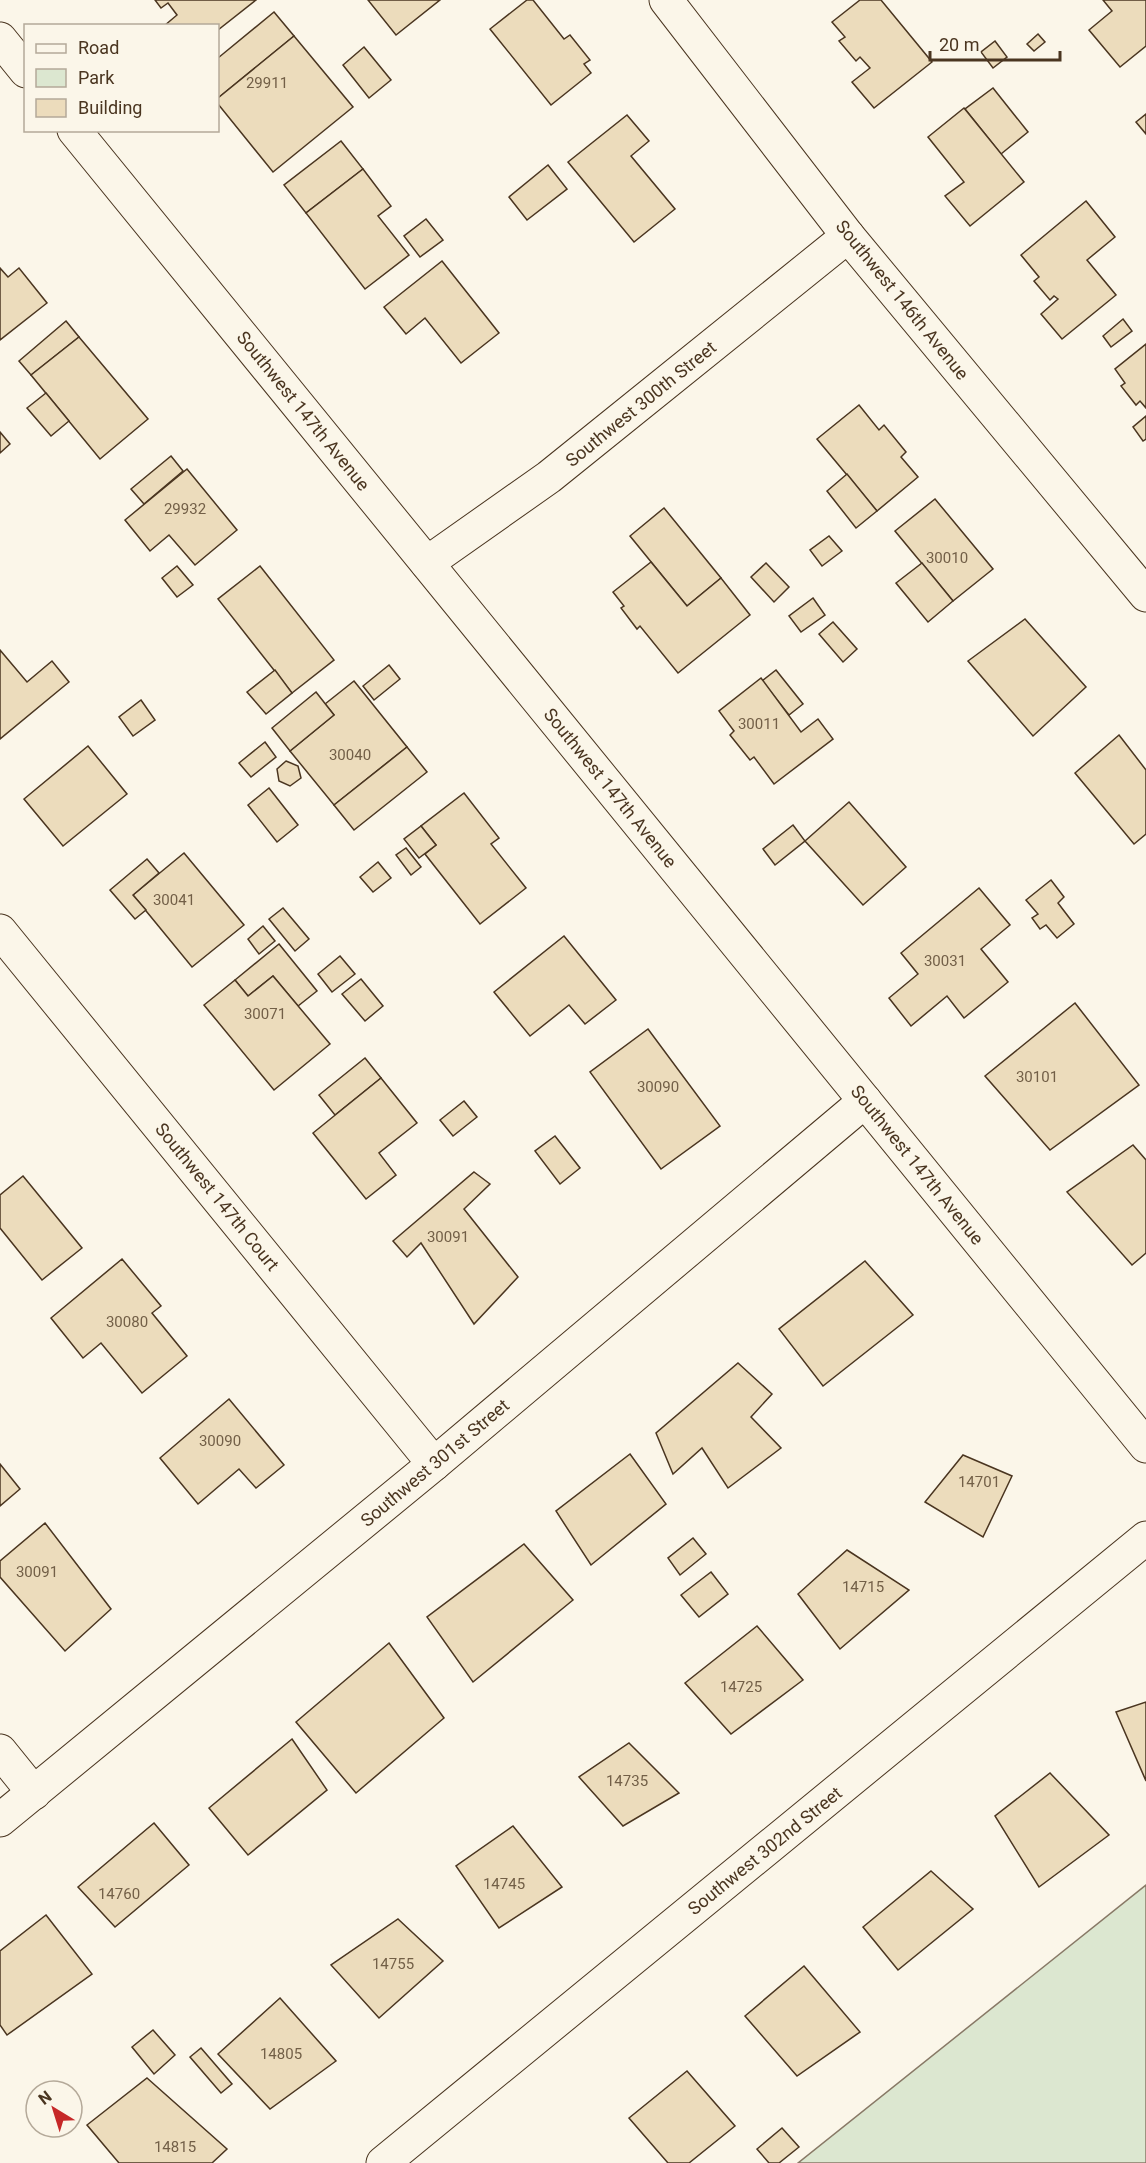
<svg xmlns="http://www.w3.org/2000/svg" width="1146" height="2163" viewBox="0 0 1146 2163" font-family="Roboto,sans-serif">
  <rect width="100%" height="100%" fill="#fbf6e9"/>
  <path fill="#dce7d0" stroke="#887966" stroke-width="1.5" d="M 1146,1885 L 1146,2163 L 798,2163 Z"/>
  <g fill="#ecdcbc" stroke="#4a3520" stroke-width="1.5">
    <path d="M 155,0 L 256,0 L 218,30 L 218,26 L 164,26 L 177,15 L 168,3 L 161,8 Z"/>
    <path d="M 368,0 L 440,0 L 396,35 Z"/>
    <path d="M 527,0 L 533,0 L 564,39 L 570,35 L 590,60 L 584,64 L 591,73 L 551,105 L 490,29 Z"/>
    <path d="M 860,0 L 881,0 L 932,62 L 874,108 L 852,82 L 870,68 L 860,57 L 856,61 L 839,41 L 845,37 L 832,22 Z"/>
    <path d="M 1103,0 L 1146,0 L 1146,46 L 1120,67 L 1089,30 L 1112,11 Z"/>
    <path d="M 274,12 L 294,36 L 218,98 L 218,58 Z"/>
    <path d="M 1038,34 L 1045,42 L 1034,51 L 1027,44 Z"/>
    <path d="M 294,36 L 353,107 L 273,172 L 218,104 L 218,98 Z"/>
    <path d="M 995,41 L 1007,57 L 993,68 L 981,52 Z"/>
    <path d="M 364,47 L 391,80 L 369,98 L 343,65 Z"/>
    <path d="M 993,88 L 1028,132 L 1001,154 L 965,109 Z"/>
    <path d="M 964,108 L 1024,182 L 970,226 L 945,196 L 964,182 L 928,137 Z"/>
    <path d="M 1146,114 L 1146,134 L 1136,122 Z"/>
    <path d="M 627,115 L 649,141 L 631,156 L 675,209 L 634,242 L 568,162 Z"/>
    <path d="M 341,141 L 363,169 L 306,213 L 284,185 Z"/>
    <path d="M 548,165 L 567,189 L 527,220 L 509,197 Z"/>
    <path d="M 363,169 L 391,206 L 378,216 L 409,255 L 365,289 L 306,213 Z"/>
    <path d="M 1086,201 L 1115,237 L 1087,260 L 1116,295 L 1062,339 L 1041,314 L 1058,299 L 1054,296 L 1050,300 L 1034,281 L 1039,277 L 1021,255 Z"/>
    <path d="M 426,219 L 443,240 L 420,257 L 404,236 Z"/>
    <path d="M 442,261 L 499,333 L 461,363 L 425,318 L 406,334 L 384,307 Z"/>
    <path d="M 0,268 L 8,277 L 19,268 L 47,303 L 0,340 Z"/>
    <path d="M 1123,319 L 1132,331 L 1111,347 L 1103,336 Z"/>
    <path d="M 66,321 L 79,337 L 31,375 L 19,361 Z"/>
    <path d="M 79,337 L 148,419 L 100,459 L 31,375 Z"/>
    <path d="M 1146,344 L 1146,408 L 1140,401 L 1136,405 L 1121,386 L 1125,383 L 1115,369 Z"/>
    <path d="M 46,393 L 69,421 L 51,436 L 27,408 Z"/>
    <path d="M 859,405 L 879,430 L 884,425 L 906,452 L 901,457 L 918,477 L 877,511 L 817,439 Z"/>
    <path d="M 1146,416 L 1146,439 L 1143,441 L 1133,427 Z"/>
    <path d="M 0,432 L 10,444 L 0,453 Z"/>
    <path d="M 171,456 L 183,471 L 144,504 L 131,489 Z"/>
    <path d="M 187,469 L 237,530 L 195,565 L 169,535 L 150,551 L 125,520 Z"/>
    <path d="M 847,474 L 877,511 L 856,528 L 827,491 Z"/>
    <path d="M 935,499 L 993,569 L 953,601 L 895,531 Z"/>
    <path d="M 664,508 L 721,578 L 687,606 L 630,536 Z"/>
    <path d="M 829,536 L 842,551 L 822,566 L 810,550 Z"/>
    <path d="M 651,562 L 687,606 L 721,578 L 750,615 L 678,673 L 640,626 L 637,629 L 621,608 L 624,606 L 613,592 Z"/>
    <path d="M 766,563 L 789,587 L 774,602 L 751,577 Z"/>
    <path d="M 922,563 L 953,601 L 928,622 L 896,583 Z"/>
    <path d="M 177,566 L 193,585 L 177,597 L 162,578 Z"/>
    <path d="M 260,566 L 334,660 L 292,693 L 218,599 Z"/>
    <path d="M 813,598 L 825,615 L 801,632 L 789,616 Z"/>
    <path d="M 1025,619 L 1086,687 L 1033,736 L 968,661 Z"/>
    <path d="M 833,622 L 857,649 L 843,662 L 819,634 Z"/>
    <path d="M 0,650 L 27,682 L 52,661 L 69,682 L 0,739 Z"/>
    <path d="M 389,665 L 400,679 L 374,700 L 363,686 Z"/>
    <path d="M 275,670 L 292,693 L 266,714 L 247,692 Z"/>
    <path d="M 776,670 L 803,704 L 789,715 L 762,681 Z"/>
    <path d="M 761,678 L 801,732 L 818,719 L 833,739 L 774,784 L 754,757 L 750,760 L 730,735 L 734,731 L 719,711 Z"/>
    <path d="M 354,681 L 407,747 L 334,805 L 290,751 L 334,715 L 325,704 Z"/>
    <path d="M 316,692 L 334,715 L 290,751 L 272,728 Z"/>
    <path d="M 141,700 L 155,720 L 133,736 L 119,717 Z"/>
    <path d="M 1119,735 L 1146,770 L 1146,834 L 1134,844 L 1075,773 Z"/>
    <path d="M 265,742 L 276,757 L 251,777 L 239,763 Z"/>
    <path d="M 88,746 L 127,794 L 63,846 L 24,799 Z"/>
    <path d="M 407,747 L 427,772 L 354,830 L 334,805 Z"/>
    <path d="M 286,761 L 298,766 L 301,778 L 290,786 L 279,781 L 277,769 Z"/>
    <path d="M 269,788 L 298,825 L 277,842 L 248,805 Z"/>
    <path d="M 464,793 L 499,838 L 491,844 L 526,888 L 480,924 L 425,854 L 436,845 L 421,826 Z"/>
    <path d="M 849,802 L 906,867 L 863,905 L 805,841 Z"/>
    <path d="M 793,825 L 805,841 L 775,865 L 763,849 Z"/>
    <path d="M 421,826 L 436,845 L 419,858 L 404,839 Z"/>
    <path d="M 406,848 L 421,867 L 411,875 L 396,855 Z"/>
    <path d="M 184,853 L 244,925 L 192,967 L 133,895 Z"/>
    <path d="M 147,859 L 159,873 L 133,895 L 146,910 L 135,919 L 110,890 Z"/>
    <path d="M 378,862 L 391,878 L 373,892 L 360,877 Z"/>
    <path d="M 1051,880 L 1064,897 L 1058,903 L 1074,924 L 1057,938 L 1046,925 L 1040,929 L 1032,918 L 1038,914 L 1026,900 Z"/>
    <path d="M 979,888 L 1010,925 L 981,949 L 1008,982 L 964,1018 L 947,996 L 911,1026 L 889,998 L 918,974 L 901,953 Z"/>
    <path d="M 283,908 L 309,939 L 295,951 L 269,919 Z"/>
    <path d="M 263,926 L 275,941 L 259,954 L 248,939 Z"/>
    <path d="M 564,936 L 616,1000 L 585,1024 L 569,1005 L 530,1036 L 494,992 Z"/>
    <path d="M 279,944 L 317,991 L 298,1006 L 273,976 L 248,996 L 235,980 Z"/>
    <path d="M 340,956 L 355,974 L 332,992 L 318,974 Z"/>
    <path d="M 273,976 L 330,1044 L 274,1090 L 204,1005 L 235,980 L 248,996 Z"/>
    <path d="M 361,979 L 383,1006 L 365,1021 L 342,994 Z"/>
    <path d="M 1075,1003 L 1139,1085 L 1050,1150 L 985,1076 Z"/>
    <path d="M 648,1029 L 720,1126 L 661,1169 L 590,1072 Z"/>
    <path d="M 365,1058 L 381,1078 L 335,1115 L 319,1095 Z"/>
    <path d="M 381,1078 L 417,1123 L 379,1153 L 396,1175 L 366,1199 L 313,1133 Z"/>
    <path d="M 464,1101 L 477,1117 L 453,1136 L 440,1120 Z"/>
    <path d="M 555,1136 L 580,1168 L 560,1184 L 535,1151 Z"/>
    <path d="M 1133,1145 L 1146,1160 L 1146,1253 L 1132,1265 L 1067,1192 Z"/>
    <path d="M 474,1172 L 490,1184 L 464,1209 L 518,1277 L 474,1324 L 421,1243 L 407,1257 L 393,1241 Z"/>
    <path d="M 23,1176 L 82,1248 L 42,1280 L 0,1228 L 0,1195 Z"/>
    <path d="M 122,1259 L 161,1306 L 152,1313 L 187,1356 L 142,1393 L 101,1343 L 83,1358 L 51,1318 Z"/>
    <path d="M 865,1261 L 913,1315 L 823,1386 L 779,1329 Z"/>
    <path d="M 738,1363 L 772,1394 L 751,1417 L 781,1448 L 728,1488 L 702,1448 L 673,1474 L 656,1433 Z"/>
    <path d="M 229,1399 L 284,1465 L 256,1488 L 239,1469 L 198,1504 L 160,1458 Z"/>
    <path d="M 630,1454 L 666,1504 L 591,1565 L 556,1511 Z"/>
    <path d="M 963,1455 L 1012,1476 L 983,1537 L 925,1502 Z"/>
    <path d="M 0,1464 L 20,1489 L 0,1506 Z"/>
    <path d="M 45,1523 L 111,1609 L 65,1651 L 0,1577 L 0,1561 Z"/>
    <path d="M 693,1538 L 706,1554 L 680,1575 L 668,1558 Z"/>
    <path d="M 524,1544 L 573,1600 L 473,1682 L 427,1617 Z"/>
    <path d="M 847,1550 L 909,1590 L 840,1649 L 798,1594 Z"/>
    <path d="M 711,1572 L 728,1594 L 699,1617 L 681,1595 Z"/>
    <path d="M 757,1626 L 803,1680 L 731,1734 L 685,1683 Z"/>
    <path d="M 389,1643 L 444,1718 L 356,1793 L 296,1722 Z"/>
    <path d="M 1146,1702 L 1146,1781 L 1116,1712 Z"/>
    <path d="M 292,1739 L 327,1790 L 248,1855 L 209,1808 Z"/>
    <path d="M 629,1743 L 679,1793 L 623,1826 L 579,1777 Z"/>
    <path d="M 1050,1773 L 1109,1835 L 1039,1887 L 995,1816 Z"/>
    <path d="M 154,1823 L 189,1865 L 115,1927 L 78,1887 Z"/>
    <path d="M 513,1826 L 562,1887 L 499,1928 L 456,1866 Z"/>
    <path d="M 931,1871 L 973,1909 L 898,1970 L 863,1927 Z"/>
    <path d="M 46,1915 L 92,1974 L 7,2035 L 0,2025 L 0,1951 Z"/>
    <path d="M 398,1919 L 443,1961 L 379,2018 L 331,1965 Z"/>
    <path d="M 804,1966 L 860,2032 L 797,2076 L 745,2016 Z"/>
    <path d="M 280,1998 L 336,2061 L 270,2109 L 218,2054 Z"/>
    <path d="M 153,2030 L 175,2055 L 154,2074 L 132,2047 Z"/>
    <path d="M 201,2048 L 232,2084 L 221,2093 L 190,2057 Z"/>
    <path d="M 687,2071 L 735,2126 L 689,2163 L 668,2163 L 629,2118 Z"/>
    <path d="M 147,2078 L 227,2149 L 212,2163 L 119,2163 L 87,2125 Z"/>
    <path d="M 782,2128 L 799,2147 L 779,2163 L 769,2163 L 757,2149 Z"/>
  </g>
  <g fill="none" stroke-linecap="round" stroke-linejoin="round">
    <defs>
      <g id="minor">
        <path d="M 666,0 L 848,236 L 1146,595"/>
        <path d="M 0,39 L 26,71"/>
        <path d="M 74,130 L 1146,1446"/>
        <path d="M 427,563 L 549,477 L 848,236"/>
        <path d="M 0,931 L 434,1464"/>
        <path d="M 0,1751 L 34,1793"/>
        <path d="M 0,1820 L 434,1464 L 865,1101"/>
        <path d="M 383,2163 L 1146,1538"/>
      </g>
    </defs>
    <use href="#minor" stroke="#4a3520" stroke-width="35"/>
    <use href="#minor" stroke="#fbf6e9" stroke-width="33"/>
  </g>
  <g text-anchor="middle" stroke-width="4.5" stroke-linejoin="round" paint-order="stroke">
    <g font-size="15" fill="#725f47">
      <text x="267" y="88">29911</text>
      <text x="185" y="514">29932</text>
      <text x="947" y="563">30010</text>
      <text x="759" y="729">30011</text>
      <text x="350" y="760">30040</text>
      <text x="174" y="905">30041</text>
      <text x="945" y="966">30031</text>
      <text x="265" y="1019">30071</text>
      <text x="1037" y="1082">30101</text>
      <text x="658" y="1092">30090</text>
      <text x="448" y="1242">30091</text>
      <text x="127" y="1327">30080</text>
      <text x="220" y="1446">30090</text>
      <text x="979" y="1487">14701</text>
      <text x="37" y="1577">30091</text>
      <text x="863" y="1592">14715</text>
      <text x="741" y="1692">14725</text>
      <text x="627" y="1786">14735</text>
      <text x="504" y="1889">14745</text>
      <text x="119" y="1899">14760</text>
      <text x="393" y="1969">14755</text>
      <text x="281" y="2059">14805</text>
      <text x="175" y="2152">14815</text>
    </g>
    <g font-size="18" fill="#4a3520" stroke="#fbf6e9">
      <text transform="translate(902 300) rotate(51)" y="6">Southwest 146th Avenue</text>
      <text transform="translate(641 404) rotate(-39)" y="6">Southwest 300th Street</text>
      <text transform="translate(303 411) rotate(51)" y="6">Southwest 147th Avenue</text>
      <text transform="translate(610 788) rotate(51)" y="6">Southwest 147th Avenue</text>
      <text transform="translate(917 1165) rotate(51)" y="6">Southwest 147th Avenue</text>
      <text transform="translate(217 1197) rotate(51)" y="6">Southwest 147th Court</text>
      <text transform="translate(435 1463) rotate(-40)" y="6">Southwest 301st Street</text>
      <text transform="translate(765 1851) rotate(-39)" y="6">Southwest 302nd Street</text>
    </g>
  </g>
  <rect x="24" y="24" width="195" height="108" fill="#fbf6e9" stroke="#b4a999" stroke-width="1.5"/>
  <rect x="36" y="44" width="30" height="9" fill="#fbf6e9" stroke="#b4a999" stroke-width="1.5"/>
  <text x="78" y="54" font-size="18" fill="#4a3520">Road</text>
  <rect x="36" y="69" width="30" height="18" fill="#dce7d0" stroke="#b4a999" stroke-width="1.5"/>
  <text x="78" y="84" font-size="18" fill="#4a3520">Park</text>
  <rect x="36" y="99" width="30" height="18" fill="#ecdcbc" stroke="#b4a999" stroke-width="1.5"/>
  <text x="78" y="114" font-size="18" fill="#4a3520">Building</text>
  <g transform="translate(54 2109) rotate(322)"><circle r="28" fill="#fbf6e9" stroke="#b4a999" stroke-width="1.5"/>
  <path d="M0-4.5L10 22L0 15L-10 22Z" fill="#c62828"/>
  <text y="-9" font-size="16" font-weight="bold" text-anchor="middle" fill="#4a3520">N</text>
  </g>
  <path d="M930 51v9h130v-9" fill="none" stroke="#4a3520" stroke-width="3"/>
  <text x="939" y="51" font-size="18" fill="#4a3520" stroke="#fbf6e9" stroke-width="4.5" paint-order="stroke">20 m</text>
</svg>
